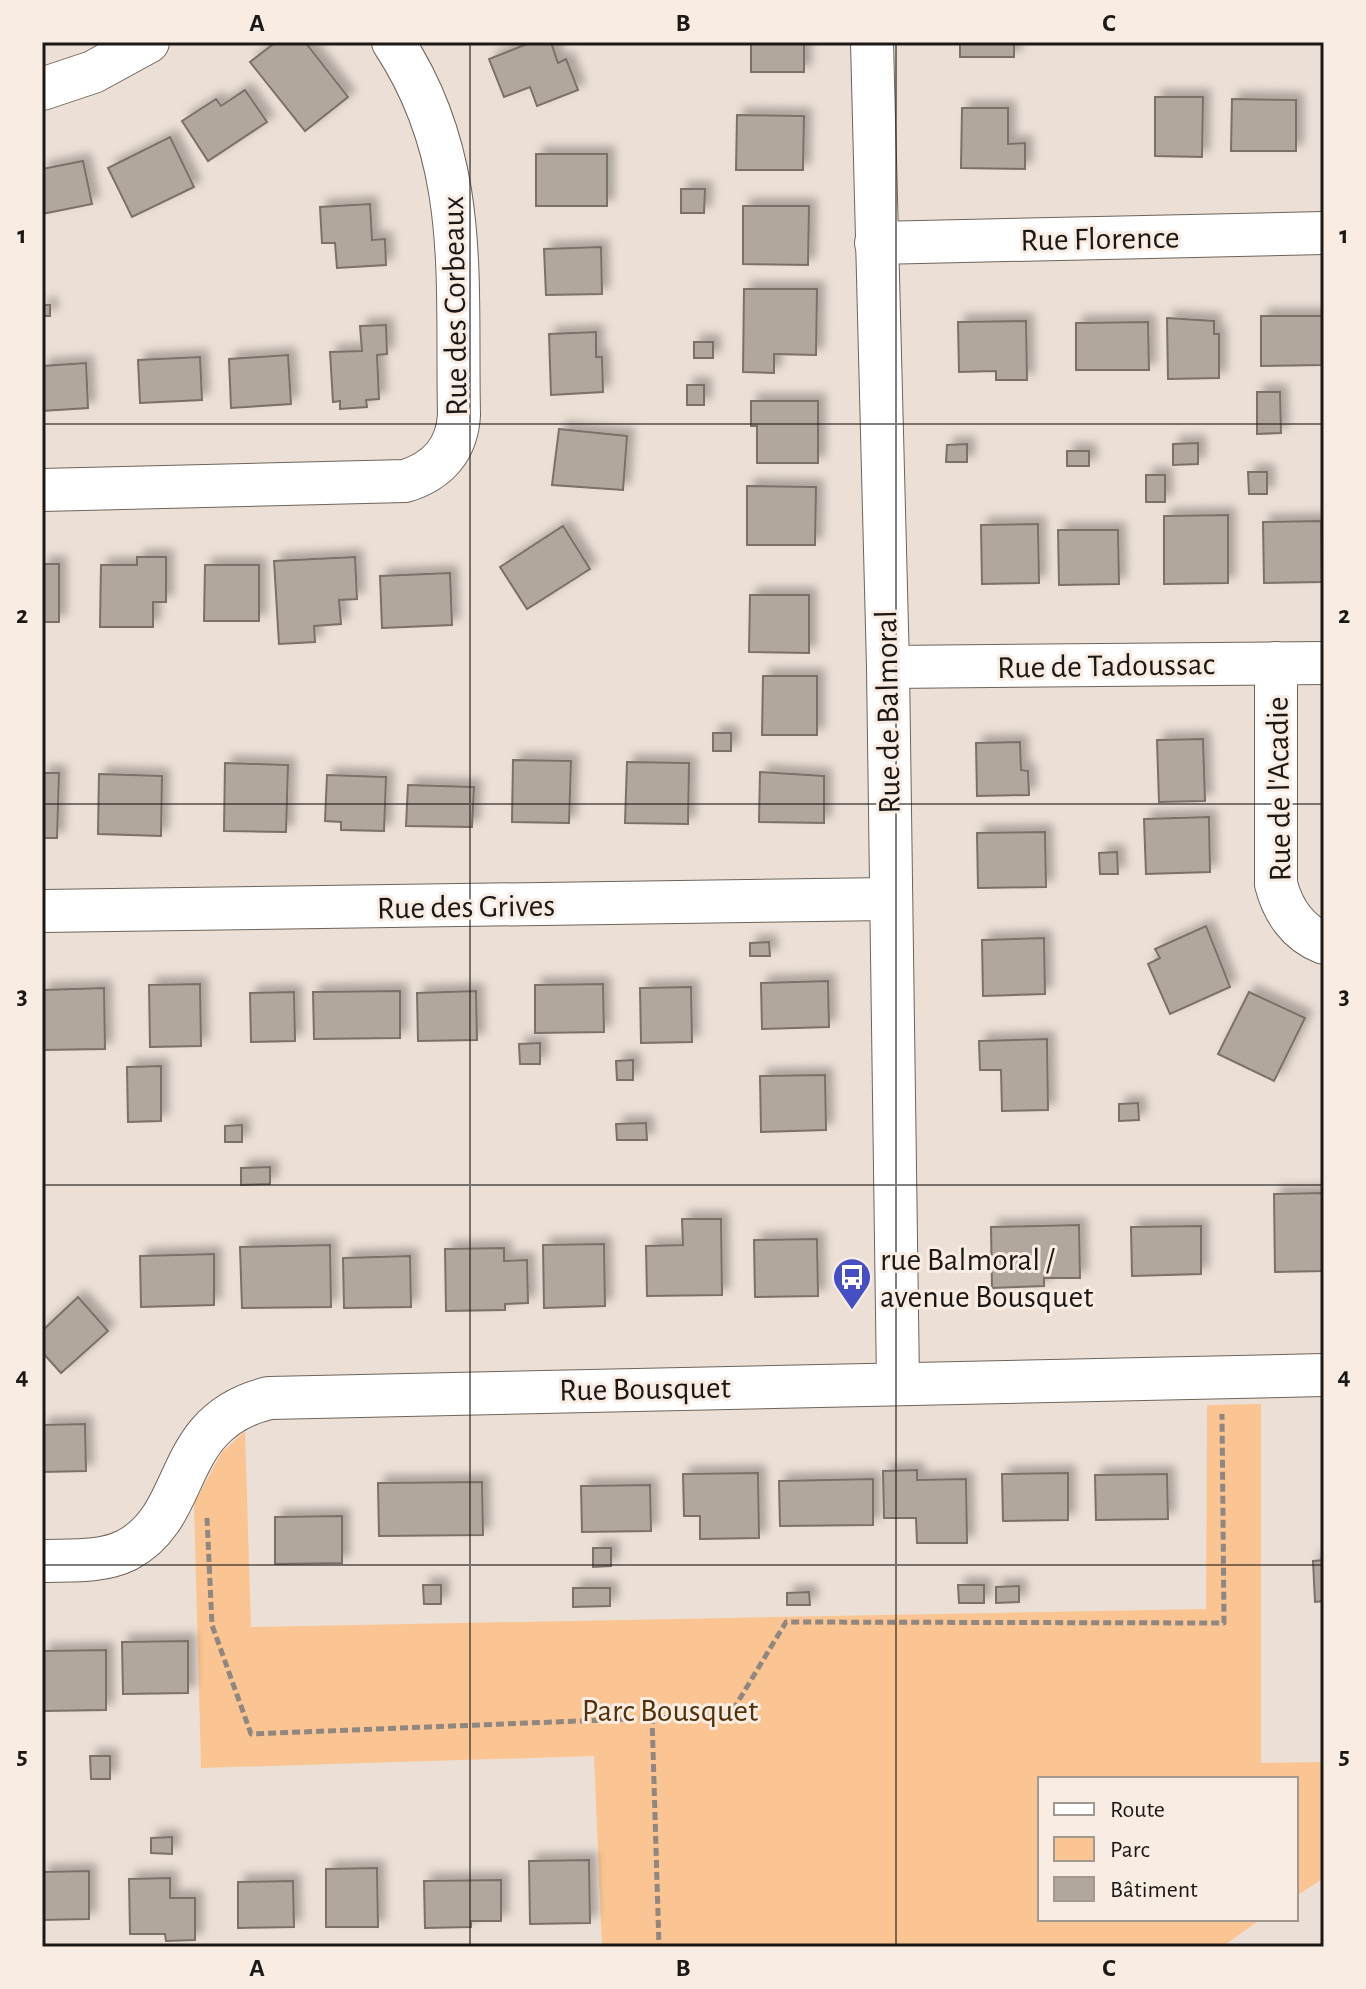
<svg xmlns="http://www.w3.org/2000/svg" width="1366" height="1989" viewBox="0 0 1366 1989" font-family="'Alegreya Sans',sans-serif">
  <defs>
    <filter id="shadow"><feDropShadow dx="7" dy="-7" stdDeviation="4" flood-color="#0004"/></filter>
  </defs>
  <rect width="100%" height="100%" fill="#ece0d6"/>
  <path fill="#fac592" d="M 1261,1404 L 1261,1763 L 1324,1762 L 1324,1878 L 1296,1896 L 1296,1779 L 1040,1779 L 1040,1919 L 1261,1919 L 1222,1947 L 602,1947 L 594,1756 L 201,1768 L 194,1503 L 222,1452 L 245,1431 L 251,1627 L 1206,1609 L 1207,1405 Z"/>
  <g fill="#b2a79d" stroke="#7b7168" stroke-width="2" filter="url(#shadow)">
    <path d="M 276,42 L 305,42 L 348,97 L 305,131 L 250,62 Z"/>
    <path d="M 532,42 L 551,42 L 558,63 L 566,59 L 578,90 L 537,106 L 530,87 L 504,97 L 489,59 Z"/>
    <rect x="751" y="42" width="53" height="30"/>
    <rect x="960" y="42" width="54" height="15"/>
    <path d="M 245,90 L 267,122 L 208,161 L 182,121 L 216,99 L 221,106 Z"/>
    <path d="M 1155,97 L 1203,97 L 1202,157 L 1155,156 Z"/>
    <path d="M 1232,99 L 1296,100 L 1296,151 L 1231,151 Z"/>
    <path d="M 962,108 L 1008,108 L 1008,144 L 1025,143 L 1025,169 L 961,168 Z"/>
    <path d="M 737,115 L 804,116 L 803,170 L 736,170 Z"/>
    <path d="M 170,137 L 194,187 L 132,217 L 108,168 Z"/>
    <rect x="536" y="154" width="71" height="52"/>
    <path d="M 83,161 L 92,204 L 42,214 L 42,169 Z"/>
    <path d="M 681,189 L 705,189 L 704,213 L 681,213 Z"/>
    <path d="M 370,204 L 372,240 L 385,239 L 386,265 L 337,268 L 335,243 L 322,243 L 320,207 Z"/>
    <path d="M 743,206 L 809,206 L 808,265 L 743,264 Z"/>
    <path d="M 601,247 L 602,294 L 546,295 L 544,249 Z"/>
    <path d="M 744,289 L 817,289 L 816,355 L 774,354 L 774,373 L 743,372 Z"/>
    <rect x="42" y="305" width="8" height="11"/>
    <path d="M 1261,316 L 1323,316 L 1323,365 L 1261,366 Z"/>
    <path d="M 1167,318 L 1214,321 L 1214,334 L 1219,334 L 1219,378 L 1168,379 Z"/>
    <path d="M 1026,321 L 1027,380 L 996,380 L 996,371 L 959,372 L 958,322 Z"/>
    <path d="M 1148,322 L 1149,370 L 1076,370 L 1076,323 Z"/>
    <path d="M 386,325 L 387,354 L 377,355 L 379,399 L 366,400 L 367,407 L 340,409 L 340,401 L 333,402 L 330,352 L 362,351 L 360,326 Z"/>
    <path d="M 596,332 L 596,357 L 602,357 L 603,392 L 551,395 L 549,334 Z"/>
    <rect x="694" y="342" width="19" height="16"/>
    <path d="M 288,355 L 291,404 L 231,408 L 229,359 Z"/>
    <path d="M 200,357 L 202,400 L 140,403 L 138,360 Z"/>
    <path d="M 86,363 L 88,408 L 42,411 L 42,366 Z"/>
    <rect x="687" y="385" width="17" height="20"/>
    <path d="M 1257,392 L 1280,392 L 1281,433 L 1257,434 Z"/>
    <path d="M 751,401 L 818,401 L 818,463 L 757,463 L 757,426 L 751,426 Z"/>
    <path d="M 559,429 L 627,436 L 623,490 L 552,485 Z"/>
    <path d="M 1198,443 L 1198,464 L 1173,465 L 1173,444 Z"/>
    <path d="M 967,444 L 967,462 L 946,462 L 947,445 Z"/>
    <rect x="1067" y="451" width="22" height="15"/>
    <path d="M 1248,472 L 1267,472 L 1267,494 L 1249,494 Z"/>
    <rect x="1146" y="475" width="19" height="27"/>
    <path d="M 747,486 L 816,487 L 815,545 L 747,545 Z"/>
    <path d="M 1228,515 L 1228,583 L 1164,584 L 1164,516 Z"/>
    <path d="M 1321,521 L 1322,582 L 1264,583 L 1263,522 Z"/>
    <path d="M 1038,524 L 1039,583 L 982,584 L 981,525 Z"/>
    <path d="M 563,526 L 590,569 L 527,609 L 500,567 Z"/>
    <path d="M 1058,530 L 1118,530 L 1119,584 L 1059,585 Z"/>
    <path d="M 137,557 L 166,557 L 166,602 L 153,602 L 153,627 L 100,627 L 101,565 L 137,565 Z"/>
    <path d="M 355,557 L 357,599 L 339,600 L 341,624 L 314,626 L 315,642 L 279,644 L 274,561 Z"/>
    <rect x="42" y="564" width="17" height="58"/>
    <path d="M 205,565 L 259,565 L 259,621 L 204,621 Z"/>
    <path d="M 450,573 L 452,625 L 382,628 L 380,576 Z"/>
    <path d="M 750,595 L 809,595 L 809,653 L 749,652 Z"/>
    <path d="M 763,676 L 817,676 L 817,735 L 762,735 Z"/>
    <rect x="713" y="733" width="18" height="18"/>
    <path d="M 1203,739 L 1205,801 L 1159,802 L 1157,740 Z"/>
    <path d="M 1020,742 L 1021,770 L 1028,771 L 1029,795 L 977,796 L 976,743 Z"/>
    <path d="M 513,760 L 571,761 L 569,823 L 512,822 Z"/>
    <path d="M 627,762 L 689,763 L 688,824 L 625,823 Z"/>
    <path d="M 225,763 L 288,765 L 286,832 L 224,831 Z"/>
    <path d="M 760,772 L 824,776 L 824,823 L 759,822 Z"/>
    <path d="M 42,773 L 59,773 L 57,838 L 42,838 Z"/>
    <path d="M 99,774 L 162,776 L 161,836 L 98,834 Z"/>
    <path d="M 327,775 L 386,777 L 384,831 L 341,830 L 341,822 L 325,821 Z"/>
    <path d="M 408,785 L 474,787 L 472,827 L 406,826 Z"/>
    <path d="M 1209,817 L 1210,872 L 1146,874 L 1144,819 Z"/>
    <path d="M 1045,832 L 1046,887 L 978,888 L 977,833 Z"/>
    <path d="M 1117,852 L 1118,874 L 1100,874 L 1099,853 Z"/>
    <path d="M 1206,926 L 1230,987 L 1170,1014 L 1148,964 L 1160,958 L 1155,949 Z"/>
    <path d="M 1044,938 L 1045,994 L 983,996 L 982,940 Z"/>
    <path d="M 769,942 L 770,956 L 750,956 L 750,943 Z"/>
    <path d="M 828,981 L 829,1027 L 762,1029 L 761,983 Z"/>
    <path d="M 200,984 L 201,1046 L 150,1047 L 149,985 Z"/>
    <path d="M 603,984 L 604,1032 L 535,1033 L 535,985 Z"/>
    <path d="M 691,987 L 692,1042 L 641,1043 L 640,988 Z"/>
    <path d="M 104,988 L 105,1049 L 42,1050 L 42,990 Z"/>
    <path d="M 400,991 L 400,1038 L 314,1039 L 313,992 Z"/>
    <path d="M 476,991 L 477,1040 L 418,1041 L 417,993 Z"/>
    <path d="M 294,992 L 295,1041 L 251,1042 L 250,993 Z"/>
    <path d="M 1249,992 L 1305,1018 L 1274,1081 L 1218,1054 Z"/>
    <path d="M 1047,1039 L 1048,1110 L 1002,1111 L 1001,1070 L 980,1070 L 979,1041 Z"/>
    <path d="M 540,1043 L 540,1064 L 520,1064 L 519,1044 Z"/>
    <path d="M 633,1060 L 633,1080 L 617,1080 L 616,1061 Z"/>
    <path d="M 161,1066 L 161,1121 L 128,1122 L 127,1067 Z"/>
    <path d="M 825,1075 L 826,1130 L 761,1132 L 760,1076 Z"/>
    <path d="M 1138,1103 L 1139,1120 L 1119,1121 L 1119,1104 Z"/>
    <path d="M 646,1123 L 647,1140 L 617,1140 L 616,1124 Z"/>
    <path d="M 242,1125 L 242,1142 L 225,1142 L 225,1126 Z"/>
    <path d="M 270,1167 L 270,1184 L 241,1185 L 241,1168 Z"/>
    <path d="M 1324,1193 L 1324,1271 L 1275,1272 L 1274,1194 Z"/>
    <path d="M 682,1219 L 721,1219 L 722,1295 L 647,1296 L 646,1246 L 683,1245 Z"/>
    <path d="M 1079,1225 L 1080,1278 L 1044,1278 L 1044,1286 L 992,1288 L 991,1227 Z"/>
    <path d="M 1201,1226 L 1201,1274 L 1132,1276 L 1131,1227 Z"/>
    <path d="M 817,1239 L 818,1296 L 755,1297 L 754,1240 Z"/>
    <path d="M 604,1244 L 605,1306 L 544,1308 L 543,1245 Z"/>
    <path d="M 330,1245 L 331,1307 L 242,1308 L 240,1247 Z"/>
    <path d="M 504,1248 L 504,1261 L 527,1260 L 528,1303 L 505,1304 L 505,1310 L 446,1311 L 445,1249 Z"/>
    <path d="M 214,1254 L 214,1305 L 141,1307 L 140,1256 Z"/>
    <path d="M 410,1256 L 411,1307 L 344,1308 L 343,1258 Z"/>
    <path d="M 78,1297 L 108,1331 L 61,1373 L 42,1352 L 42,1331 Z"/>
    <path d="M 85,1424 L 86,1471 L 42,1472 L 42,1425 Z"/>
    <path d="M 917,1470 L 917,1480 L 966,1479 L 967,1543 L 917,1543 L 916,1518 L 884,1518 L 883,1471 Z"/>
    <path d="M 758,1473 L 759,1538 L 700,1539 L 700,1516 L 684,1516 L 683,1474 Z"/>
    <path d="M 1068,1473 L 1068,1520 L 1003,1521 L 1002,1474 Z"/>
    <path d="M 1167,1474 L 1168,1519 L 1096,1520 L 1095,1475 Z"/>
    <path d="M 873,1479 L 873,1525 L 780,1526 L 779,1481 Z"/>
    <path d="M 482,1482 L 483,1535 L 379,1536 L 378,1483 Z"/>
    <path d="M 650,1485 L 651,1531 L 582,1532 L 581,1486 Z"/>
    <path d="M 342,1516 L 342,1563 L 275,1564 L 275,1517 Z"/>
    <path d="M 593,1548 L 611,1548 L 611,1566 L 593,1567 Z"/>
    <path d="M 1324,1560 L 1324,1601 L 1315,1602 L 1313,1561 Z"/>
    <path d="M 423,1585 L 441,1585 L 441,1604 L 424,1604 Z"/>
    <path d="M 958,1585 L 984,1585 L 984,1603 L 959,1603 Z"/>
    <path d="M 1019,1586 L 1019,1602 L 996,1603 L 996,1587 Z"/>
    <path d="M 573,1588 L 610,1588 L 610,1606 L 573,1607 Z"/>
    <path d="M 809,1592 L 810,1605 L 787,1605 L 787,1593 Z"/>
    <path d="M 188,1641 L 188,1693 L 123,1694 L 122,1642 Z"/>
    <path d="M 106,1650 L 106,1710 L 44,1711 L 43,1651 Z"/>
    <path d="M 90,1756 L 110,1756 L 110,1779 L 91,1779 Z"/>
    <path d="M 172,1837 L 172,1854 L 151,1853 L 151,1838 Z"/>
    <path d="M 589,1860 L 590,1923 L 530,1924 L 529,1861 Z"/>
    <path d="M 377,1868 L 378,1927 L 326,1927 L 326,1869 Z"/>
    <path d="M 89,1871 L 89,1919 L 42,1920 L 42,1872 Z"/>
    <path d="M 170,1878 L 170,1898 L 195,1898 L 195,1940 L 166,1941 L 165,1934 L 130,1934 L 129,1879 Z"/>
    <path d="M 501,1880 L 501,1921 L 471,1921 L 471,1927 L 425,1928 L 424,1881 Z"/>
    <path d="M 293,1881 L 294,1927 L 238,1928 L 238,1882 Z"/>
  </g>
  <g fill="none" stroke-linecap="round" stroke-linejoin="round">
    <defs>
      <g id="minor">
        <path d="M 872,42 L 888,667 L 898,1383"/>
        <path d="M 42,89 L 93,72 L 148,42"/>
        <path d="M 876,243 L 1324,233"/>
        <path d="M 42,490 L 405,481 C 438,471 457,449 459,415 C 456,280 471,160 393,42"/>
        <path d="M 1276,663 L 1276,884 C 1283,911 1298,933 1324,943"/>
        <path d="M 888,667 L 1324,663"/>
        <path d="M 42,911 L 889,899"/>
        <path d="M 42,1561 C 70,1560 101,1563 127,1550 C 195,1514 169,1422 269,1398 L 1324,1375"/>
      </g>
    </defs>
    <use href="#minor" stroke="#6e645b" stroke-width="44"/>
    <g stroke="#908780" stroke-width="5" stroke-dasharray="8 4" stroke-linecap="butt">
      <path d="M 207,1518 L 212,1625 L 251,1734 L 730,1715 L 786,1622 L 1224,1623 L 1222,1414"/>
      <path d="M 652,1716 L 659,1947"/>
    </g>
    <use href="#minor" stroke="#fff" stroke-width="42"/>
  </g>
  <path fill="none" stroke="#1c1815" stroke-width="2" stroke-opacity="0.55" d="M 470,42 L 470,1947M 896,42 L 896,1947M 42,424 L 1324,424M 42,804 L 1324,804M 42,1185 L 1324,1185M 42,1565 L 1324,1565"/>
  <defs>
    <symbol id="bus-pin" viewBox="-11 -11 22 30"><path d="M0 17L-7.5 6A9.5 9.5 0 1 1 7.5 6Z" fill="#464ec3" stroke="#f9ede3"/><path d="M-5-6H5V4H4V6H2V4H-2V6H-4V4H-5ZM-3.5-4V0h7V-4ZM-3.5 1.2v1.5H-2V1.2ZM2 1.2v1.5H3.5V1.2Z" fill="#fff"/></symbol>
  </defs>
  <g fill-rule="evenodd">
    <use href="#bus-pin" x="830" y="1255" width="44" height="60"/>
  </g>
  <g text-anchor="middle" stroke-width="6" stroke-linejoin="round" paint-order="stroke">
    <g font-size="32" fill="#1c1815" stroke="#f9ede3">
      <text transform="translate(1100 238) rotate(-1)" y="11">Rue Florence</text>
      <text transform="translate(454 306) rotate(-91)" y="11">Rue des Corbeaux</text>
      <text transform="translate(1106 665) rotate(-1)" y="11">Rue de Tadoussac</text>
      <text transform="translate(887 712) rotate(-91)" y="11">Rue de Balmoral</text>
      <text transform="translate(1278 789) rotate(-91)" y="11">Rue de l'Acadie</text>
      <text transform="translate(466 906) rotate(-1)" y="11">Rue des Grives</text>
      <text transform="translate(645 1388) rotate(-1)" y="11">Rue Bousquet</text>
    </g>
    <g font-size="32" fill="#1c1815" stroke="#f9ede3" text-anchor="start">
      <text x="880" y="1270">rue Balmoral /<tspan x="880" dy="37">avenue Bousquet</tspan></text>
    </g>
    <g font-size="32" fill="#543107" stroke="#f9ede3">
      <text x="670" y="1721">Parc Bousquet</text>
    </g>
  </g>
  <rect width="1366" height="1989" fill="none" stroke="#f9ede3" stroke-width="88"/>
  <rect x="1038" y="1777" width="260" height="144" fill="#f9ede3" stroke="#a19891" stroke-width="2"/>
  <rect x="1054" y="1803" width="40" height="12" fill="#ffffff" stroke="#a19891" stroke-width="2"/>
  <text x="1110" y="1817" font-size="24" fill="#1c1815">Route</text>
  <rect x="1054" y="1837" width="40" height="24" fill="#fac592" stroke="#a19891" stroke-width="2"/>
  <text x="1110" y="1857" font-size="24" fill="#1c1815">Parc</text>
  <rect x="1054" y="1877" width="40" height="24" fill="#b2a79d" stroke="#a19891" stroke-width="2"/>
  <text x="1110" y="1897" font-size="24" fill="#1c1815">Bâtiment</text>
  <rect x="44" y="44" width="1278" height="1901" fill="none" stroke="#1c1815" stroke-width="3"/>
  <g font-size="26" text-anchor="middle" font-weight="bold" fill="#1c1815">
    <text x="257" y="31">A</text>
    <text x="683" y="31">B</text>
    <text x="1109" y="31">C</text>
    <text x="22" y="243">1</text>
    <text x="1344" y="243">1</text>
    <text x="22" y="623">2</text>
    <text x="1344" y="623">2</text>
    <text x="22" y="1004">3</text>
    <text x="1344" y="1004">3</text>
    <text x="22" y="1384">4</text>
    <text x="1344" y="1384">4</text>
    <text x="22" y="1764">5</text>
    <text x="1344" y="1764">5</text>
    <text x="257" y="1976">A</text>
    <text x="683" y="1976">B</text>
    <text x="1109" y="1976">C</text>
  </g>
</svg>
